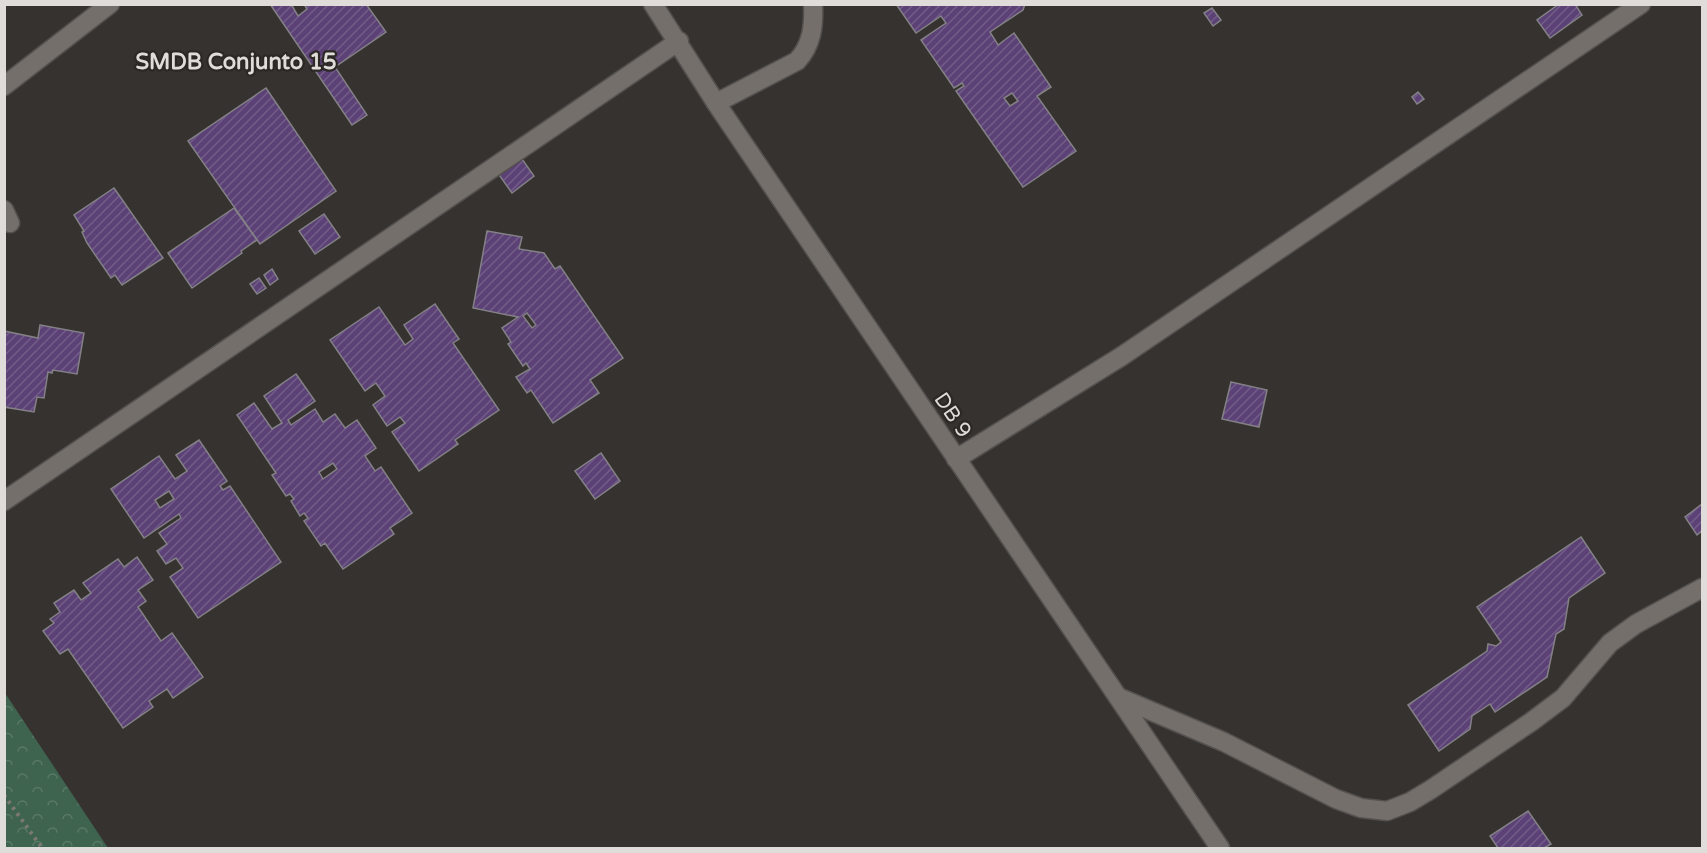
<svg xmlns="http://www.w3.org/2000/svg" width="1707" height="853" viewBox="0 0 1707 853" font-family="'Varela Round',sans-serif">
  <defs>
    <pattern id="park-crowns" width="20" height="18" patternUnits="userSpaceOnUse" patternTransform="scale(1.5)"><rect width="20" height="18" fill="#3e634e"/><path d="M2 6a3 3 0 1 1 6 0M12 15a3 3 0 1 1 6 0" fill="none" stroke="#597967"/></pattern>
    <pattern id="building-hatch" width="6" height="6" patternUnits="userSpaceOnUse" patternTransform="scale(1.5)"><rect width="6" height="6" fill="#5b4175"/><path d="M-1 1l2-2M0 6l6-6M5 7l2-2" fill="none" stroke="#725c88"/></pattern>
  </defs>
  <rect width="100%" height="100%" fill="#36322f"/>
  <path fill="url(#park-crowns)" d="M 4,693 L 5,693 L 108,848 L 5,848 Z"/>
  <g fill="url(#building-hatch)" stroke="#838186" stroke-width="1.5" fill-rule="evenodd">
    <path d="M 270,4 L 291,4 L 298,16 L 307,9 L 304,4 L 366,4 L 386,32 L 335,67 L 367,115 L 352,125 Z"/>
    <path d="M 896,4 L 1025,4 L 1023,10 L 990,32 L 998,45 L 1014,33 L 1051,87 L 1037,96 L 1076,151 L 1023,187 L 956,91 L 964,86 L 962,83 L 954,88 L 921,40 L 946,23 L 941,16 L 916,33 ZM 1012,93 L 1018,101 L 1010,106 L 1004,98 Z"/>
    <path d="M 1559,4 L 1575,4 L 1582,15 L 1550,38 L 1537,20 Z"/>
    <path d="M 1212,8 L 1221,20 L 1213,26 L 1204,13 Z"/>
    <path d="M 266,88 L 336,191 L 260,244 L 188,141 Z"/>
    <path d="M 1418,92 L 1424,99 L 1417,104 L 1412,97 Z"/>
    <path d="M 515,149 L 534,176 L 512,193 L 495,169 Z"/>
    <path d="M 114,188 L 163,258 L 122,285 L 115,275 L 111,278 L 87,243 L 82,232 L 84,231 L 74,215 Z"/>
    <path d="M 234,208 L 257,240 L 241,251 L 242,253 L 192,288 L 168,253 Z"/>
    <path d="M 324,214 L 340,237 L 315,254 L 299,231 Z"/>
    <path d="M 487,231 L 522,237 L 519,249 L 544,253 L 555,269 L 560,266 L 623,358 L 590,380 L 599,393 L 553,423 L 531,390 L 527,393 L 516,377 L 530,369 L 526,363 L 523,366 L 508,344 L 511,342 L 502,328 L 518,317 L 473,308 ZM 527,313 L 536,325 L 532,328 L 523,316 Z"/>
    <path d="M 272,269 L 278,279 L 270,285 L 264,275 Z"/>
    <path d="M 259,278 L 266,288 L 257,294 L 250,284 Z"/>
    <path d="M 435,304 L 459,339 L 453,343 L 499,410 L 455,440 L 458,444 L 419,471 L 392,432 L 405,423 L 400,417 L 387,426 L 373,405 L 385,396 L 376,383 L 365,391 L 330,340 L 379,307 L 405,345 L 413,339 L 404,325 Z"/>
    <path d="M 40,325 L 84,333 L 77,374 L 53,370 L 52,373 L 48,372 L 44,398 L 37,397 L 34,412 L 4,407 L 4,331 L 38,338 Z"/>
    <path d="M 296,374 L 315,401 L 288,420 L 291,425 L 315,409 L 323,422 L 335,414 L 345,428 L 357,420 L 376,448 L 365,456 L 375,471 L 381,467 L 412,513 L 390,528 L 394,534 L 343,569 L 325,543 L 321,546 L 304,521 L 308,518 L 304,513 L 300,516 L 291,501 L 294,499 L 290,494 L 286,496 L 272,475 L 276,473 L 237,415 L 254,403 L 272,429 L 282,423 L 264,396 ZM 333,463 L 337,469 L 323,479 L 319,472 Z"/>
    <path d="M 1231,382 L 1267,390 L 1259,427 L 1222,419 Z"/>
    <path d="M 199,440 L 227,481 L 220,486 L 223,490 L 230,486 L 281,562 L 198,618 L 170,577 L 183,568 L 176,558 L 166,564 L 157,551 L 167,544 L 159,533 L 181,518 L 179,514 L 144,538 L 111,489 L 159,456 L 175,479 L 187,471 L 176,455 ZM 169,491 L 174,499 L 160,508 L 155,500 Z"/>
    <path d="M 601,453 L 620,481 L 595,499 L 575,471 Z"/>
    <path d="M 1702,504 L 1702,531 L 1697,535 L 1685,517 Z"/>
    <path d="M 1581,537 L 1605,573 L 1569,598 L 1564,629 L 1556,634 L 1547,677 L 1495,712 L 1490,704 L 1472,716 L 1470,729 L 1439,751 L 1408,705 L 1487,651 L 1488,644 L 1496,646 L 1501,642 L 1477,607 Z"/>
    <path d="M 137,557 L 153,580 L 138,590 L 146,601 L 138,607 L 161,641 L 172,633 L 203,677 L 173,698 L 167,689 L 149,701 L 153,707 L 123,728 L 68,649 L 60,654 L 43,631 L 54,623 L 50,619 L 60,612 L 54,603 L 74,590 L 81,600 L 91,593 L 83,583 L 118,559 L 124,567 Z"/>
    <path d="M 1528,811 L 1551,844 L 1544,848 L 1498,848 L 1490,836 Z"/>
  </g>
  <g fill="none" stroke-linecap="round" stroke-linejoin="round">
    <defs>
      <g id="minor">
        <path d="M 653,4 L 716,103 L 1220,848"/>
        <path d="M 4,86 L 110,4"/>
        <path d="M 716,103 L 797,61 C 812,45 814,26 813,4"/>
        <path d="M 4,210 L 10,223"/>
        <path d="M 956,459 L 1122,356 L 1641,4"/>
        <path d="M 4,501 L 679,41"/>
        <path d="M 1118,697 L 1224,742 L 1336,799 L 1361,808 L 1387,811 L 1410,802 L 1430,790 L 1531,722 L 1563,698 L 1610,643 L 1636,624 L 1702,588"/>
      </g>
    </defs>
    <use href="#minor" stroke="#54504e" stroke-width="21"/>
    <path stroke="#7b7875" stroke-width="4" stroke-dasharray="3 4.5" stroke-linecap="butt" d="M 4,795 L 42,848"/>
    <use href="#minor" stroke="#746f6b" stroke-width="18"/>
  </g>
  <g text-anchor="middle" stroke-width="4.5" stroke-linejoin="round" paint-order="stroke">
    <g font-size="21" fill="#dfdcda" stroke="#2c2825">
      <text transform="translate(953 415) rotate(56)" y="7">DB 9</text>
    </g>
    <g font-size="22" font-weight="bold" fill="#dfdcda" stroke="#2c2825">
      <text x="236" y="69">SMDB Conjunto 15</text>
    </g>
  </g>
  <rect width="1707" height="853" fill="none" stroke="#dfdcda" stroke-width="12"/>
</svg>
